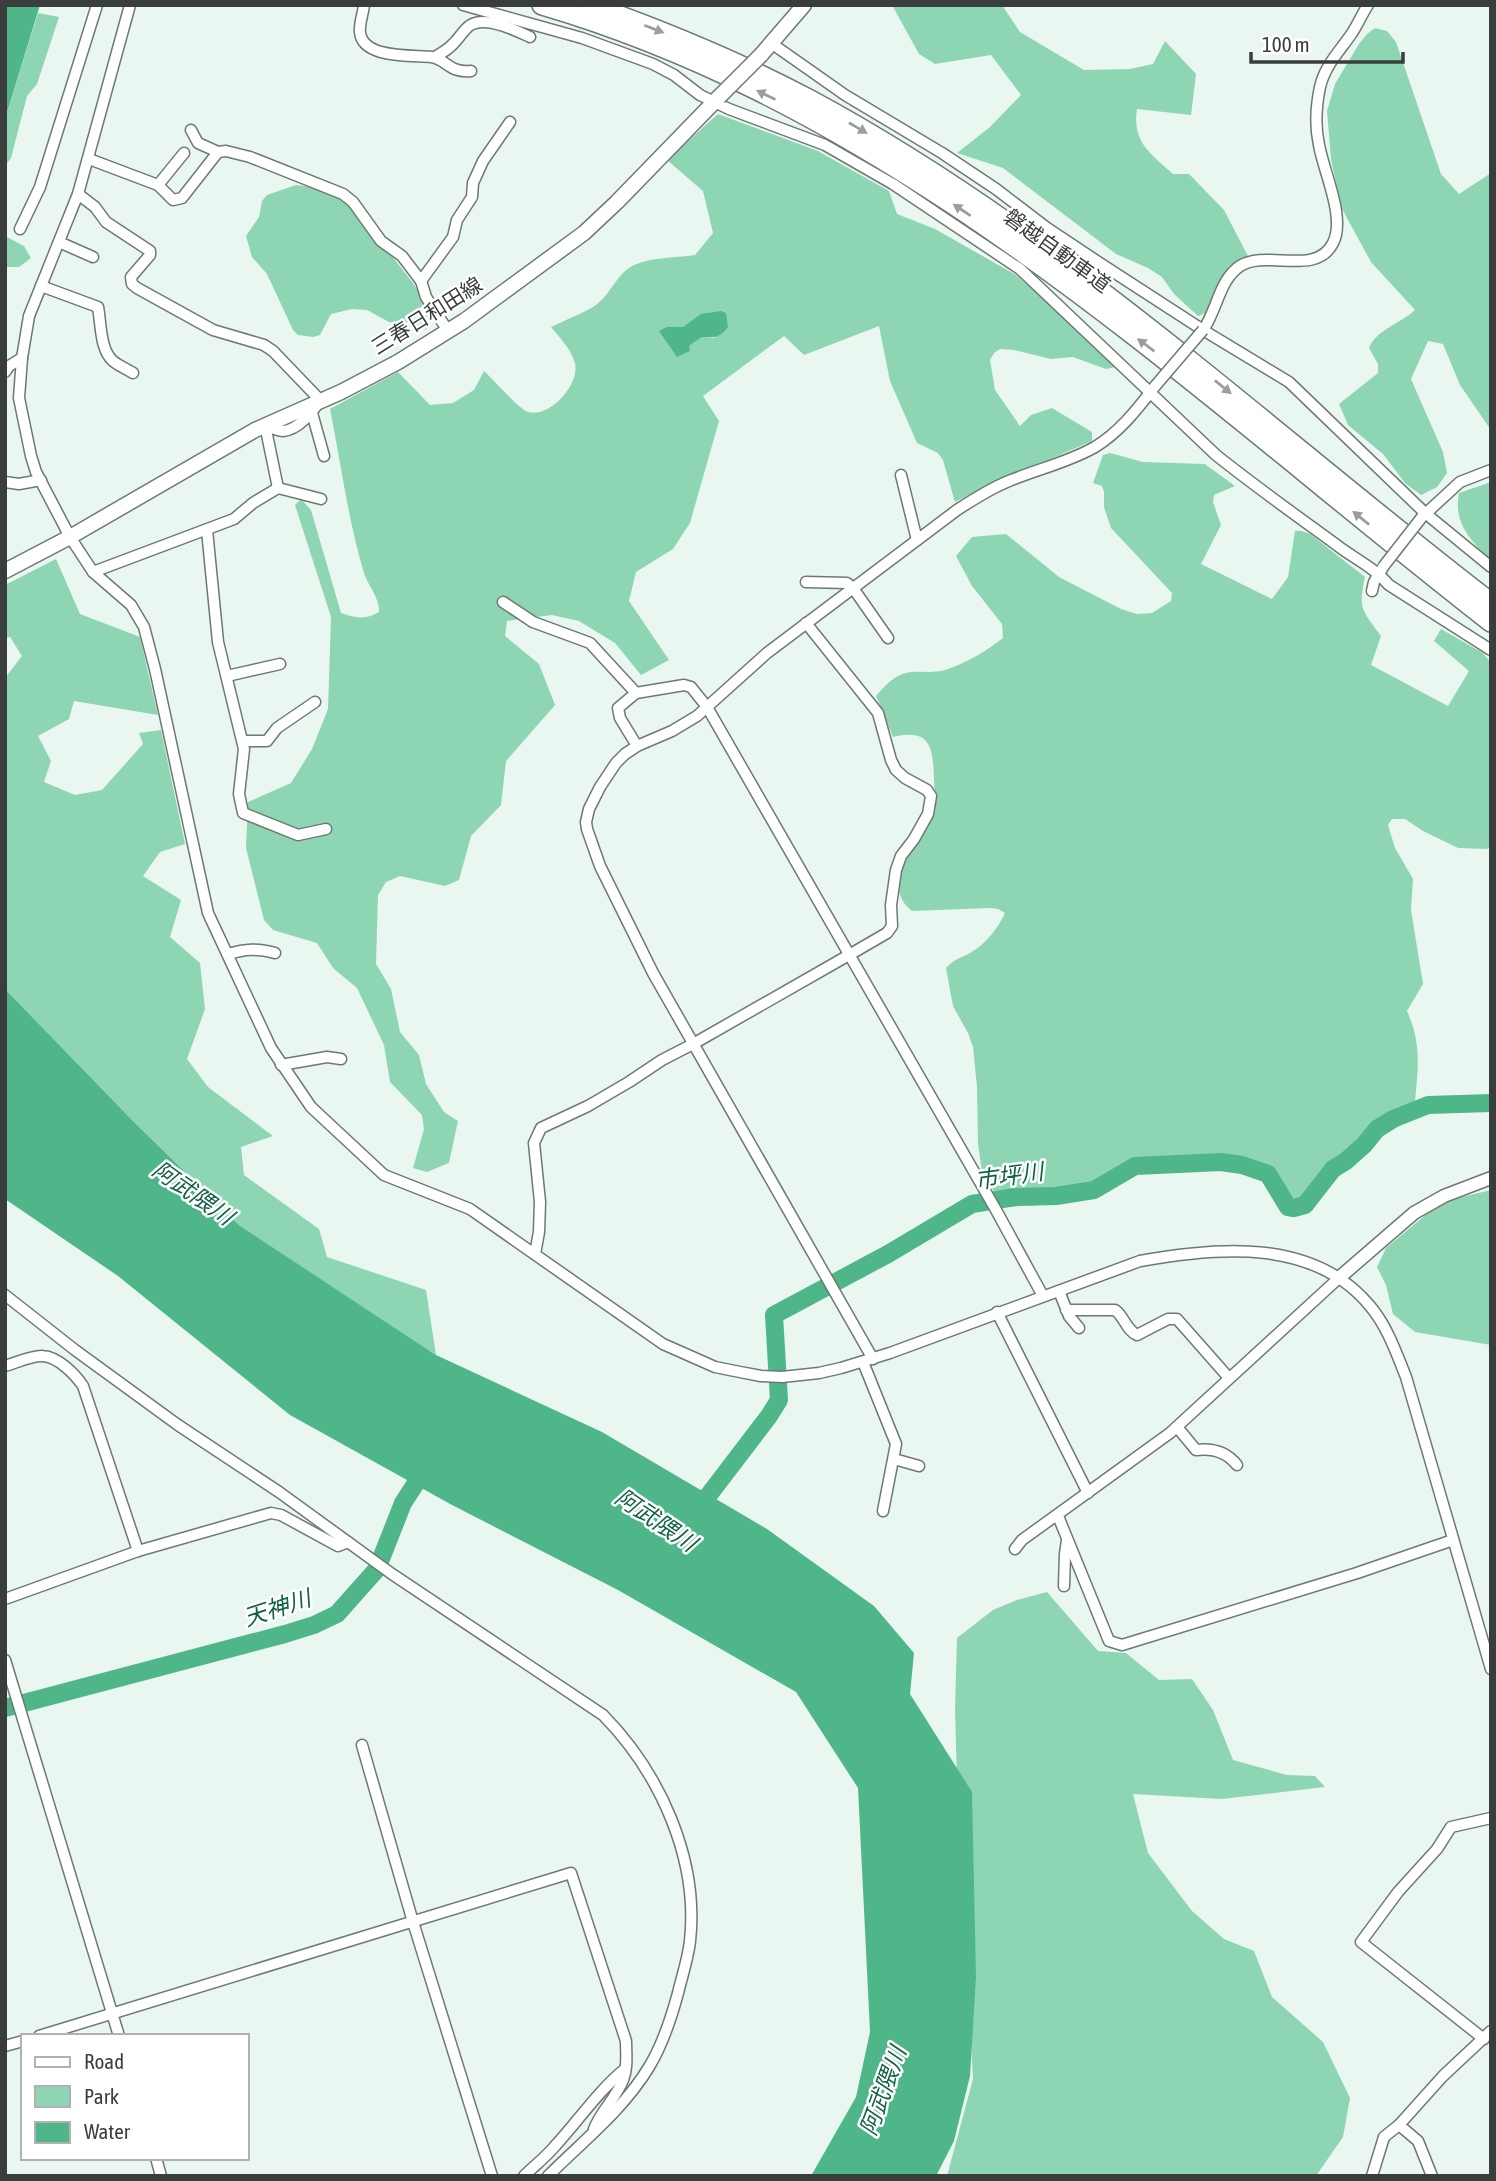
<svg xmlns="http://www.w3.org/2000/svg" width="1496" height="2181" viewBox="0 0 1496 2181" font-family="'Asap Condensed','Noto Sans JP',sans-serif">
  <rect width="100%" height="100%" fill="#e9f7f0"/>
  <g fill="#8ed6b3" fill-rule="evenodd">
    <path d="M 892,5 L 1002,5 L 1020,32 L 1084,70 L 1130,69 L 1153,64 L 1165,41 L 1196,74 L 1191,115 L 1137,109 C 1132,142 1150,153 1173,174 L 1189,174 L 1224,210 L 1248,256 L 1229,266 L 1213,294 L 1206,313 L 1198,316 L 1174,294 L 1162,277 L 1148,268 L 1116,254 L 1003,168 L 957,153 L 990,127 L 1021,95 L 991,55 L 935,64 L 919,54 Z"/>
    <path d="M 38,13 L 59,17 L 37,84 L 27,96 L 11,158 L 5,166 L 5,119 Z"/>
    <path d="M 1375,28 L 1387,31 L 1396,42 L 1441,174 L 1459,194 L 1491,173 L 1491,430 L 1460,385 L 1443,344 L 1428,341 L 1411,379 L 1443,452 L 1447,473 L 1437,487 L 1421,495 L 1405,483 L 1383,454 L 1348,425 L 1339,404 L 1378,373 L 1378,364 L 1369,348 C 1376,330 1401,323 1415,310 L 1371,262 L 1341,207 L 1331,159 L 1327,111 L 1335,84 L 1359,44 L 1367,34 Z"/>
    <path d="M 718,114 L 818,151 L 889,191 L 897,214 L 935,229 L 1016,275 L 1120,366 L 1106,369 L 1073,357 L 1051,359 L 1014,350 L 1000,349 L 994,353 L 990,360 L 995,390 L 1020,426 L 1031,415 L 1052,408 L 1092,432 L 1092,441 L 992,484 L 955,502 L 943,460 L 938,453 L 917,443 L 890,381 L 879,326 L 804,355 L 784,336 L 703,396 L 719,421 L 690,523 L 673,549 L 636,572 L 629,601 L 669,660 L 641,675 L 615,643 L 579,621 L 552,615 L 507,621 L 505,636 L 539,664 L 555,705 L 506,761 L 501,805 L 471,836 L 459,880 L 445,886 L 400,876 L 386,882 L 378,895 L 376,964 L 391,989 L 400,1032 L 419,1055 L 426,1084 L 444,1112 L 458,1121 L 449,1163 L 427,1172 L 413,1168 L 424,1129 L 422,1115 L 390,1082 L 384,1045 L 357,988 L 333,968 L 317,943 L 273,930 L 264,920 L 246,848 L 248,802 L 291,783 L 312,749 L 328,709 L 331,617 L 295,505 L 301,499 L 311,510 L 341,613 C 356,618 365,620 379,612 C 380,598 368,586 364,573 C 348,520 341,464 330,409 L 398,372 L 430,405 L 453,403 L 474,390 L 484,371 C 493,379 519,409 528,412 C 550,418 580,384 575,363 C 571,349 560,338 551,327 C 565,320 582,314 596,305 C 611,294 617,273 634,265 C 652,257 675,258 695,255 L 713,233 L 703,191 L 667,160 ZM 726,313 L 726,320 L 714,338 L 702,337 L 689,346 L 667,327 L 683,327 Z"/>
    <path d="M 296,185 L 320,188 L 353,206 L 413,283 L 428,307 L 431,323 L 427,329 L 410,331 L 404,325 L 389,322 L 367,310 L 352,309 L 331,314 L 320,335 L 313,337 L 298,335 L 293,330 L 267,274 L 252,257 L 246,236 L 259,217 L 262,201 L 267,195 Z"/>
    <path d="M 5,236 L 24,246 L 31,258 L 19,267 L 5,267 Z"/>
    <path d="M 1110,453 L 1143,462 L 1205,464 L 1235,486 L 1214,495 L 1213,502 L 1221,525 L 1201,564 L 1272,599 L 1288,577 L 1295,531 L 1302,531 L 1310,534 L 1365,577 C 1358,609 1362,610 1381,636 L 1371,665 L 1448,706 L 1469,671 L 1434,641 L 1441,629 L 1483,653 L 1491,663 L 1491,847 L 1487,849 L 1458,848 L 1423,831 L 1405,819 L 1392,819 L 1388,825 L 1395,848 L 1413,879 L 1411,910 L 1423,984 L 1407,1011 C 1422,1045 1418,1067 1415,1102 L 1411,1108 L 1385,1123 L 1351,1158 L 1326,1173 L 1299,1199 L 1284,1200 L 1261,1174 L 1198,1163 L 1145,1171 L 1091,1198 L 1060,1204 L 1004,1207 L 982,1172 L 978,1144 L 977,1087 L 973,1047 L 968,1033 L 953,1006 L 946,968 C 956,958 959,959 970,953 C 985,945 998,928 1005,913 L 998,909 L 991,908 L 912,911 C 903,903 898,896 899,883 C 901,855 925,837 933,811 C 936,801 934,789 934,779 C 933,746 930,728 893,737 L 876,696 C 884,687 893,676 906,673 C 919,670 930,674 945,670 C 966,663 985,652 1003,638 L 1002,624 L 972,586 L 956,556 L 972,537 L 1006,534 L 1059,577 L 1121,609 L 1137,614 L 1152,613 L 1171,601 L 1172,593 L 1111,528 L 1104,507 L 1104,492 L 1102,486 L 1093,483 L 1103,455 Z"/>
    <path d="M 1491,482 L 1491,561 C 1471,540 1453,524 1459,493 Z"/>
    <path d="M 56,559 L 80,614 L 140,637 L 158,715 L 74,701 L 69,719 L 38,736 L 51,761 L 44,782 L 75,795 L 102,790 L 143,744 L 139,733 L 161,730 L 185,844 L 160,852 L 143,876 L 181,900 L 170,937 L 200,963 L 205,1009 L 187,1059 L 208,1087 L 273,1136 L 241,1147 L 244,1175 L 319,1229 L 327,1257 L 426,1290 L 436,1355 L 239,1225 L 133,1121 L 5,989 L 5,678 L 22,656 L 10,637 L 5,638 L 5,585 Z"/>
    <path d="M 1491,1190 L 1491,1345 L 1415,1332 L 1393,1314 L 1386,1285 L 1377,1267 L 1386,1248 L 1441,1202 Z"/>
    <path d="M 1047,1592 L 1098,1651 L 1126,1653 L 1159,1680 L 1192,1679 L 1213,1710 L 1233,1760 L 1287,1775 L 1315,1776 L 1325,1787 L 1222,1799 L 1133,1794 L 1148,1853 L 1192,1911 L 1224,1939 L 1254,1951 L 1272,1997 L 1323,2042 L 1350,2098 L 1343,2137 L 1316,2176 L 947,2176 L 973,2079 L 957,1782 L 955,1709 L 957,1638 L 993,1610 L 1017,1600 Z"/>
  </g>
  <g fill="#4fb68a">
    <path d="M 5,5 L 40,5 L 5,119 Z"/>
    <path d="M 721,311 L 726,313 L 728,327 C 721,337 715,338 702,337 L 689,346 L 690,351 L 677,357 L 659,331 L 667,327 L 683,327 L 701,314 Z"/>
    <path d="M 5,989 L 133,1121 L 239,1225 L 436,1355 L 602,1432 L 767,1529 L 874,1606 L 914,1653 L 910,1694 L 972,1792 L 976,1977 L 970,2076 L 954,2141 L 936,2176 L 811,2176 L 856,2097 L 870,2032 L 858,1788 L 796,1692 L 618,1590 L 452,1505 L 290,1415 L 118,1276 L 5,1199 Z"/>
  </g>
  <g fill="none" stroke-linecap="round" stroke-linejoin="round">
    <g stroke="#4fb68a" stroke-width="18">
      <path d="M 695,1513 L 769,1416 L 779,1400 L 774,1315 L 888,1254 L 972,1204 L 1015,1197 L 1056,1196 L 1094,1190 L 1135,1166 L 1221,1162 L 1242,1165 L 1268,1174 L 1288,1207 L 1294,1208 L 1305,1205 L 1333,1169 L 1346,1161 L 1364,1145 L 1377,1129 L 1393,1119 L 1428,1105 L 1491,1103"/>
      <path d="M 5,1708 L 285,1634 L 314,1625 L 337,1614 L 377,1569 L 403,1503 L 427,1466"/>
    </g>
    <defs>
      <g id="minor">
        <path d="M 130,5 L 78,194 L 29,316 L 22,358 L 19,398 L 31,456 L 36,472 L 70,537 L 93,572 L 131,605 L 144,627 L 155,669 L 208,913 L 271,1048 L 311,1107 L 384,1175 L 470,1209 L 663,1344 L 715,1367 L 740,1372 L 761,1376 L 782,1377 L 819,1373 L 841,1368 L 890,1353 L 1140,1261 C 1218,1247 1314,1238 1370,1306 C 1387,1326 1396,1352 1406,1377 L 1491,1669"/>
        <path d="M 364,5 C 363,14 359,24 360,32 C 362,59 413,55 431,57 C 447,59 448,73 471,71"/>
        <path d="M 463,5 L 582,38 L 653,64 L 674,75 L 700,95 L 729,109 L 825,145 L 893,184 L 1020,269 L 1216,455 C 1256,487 1297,516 1338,546 C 1355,559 1375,568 1389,585 L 1491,650"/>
        <path d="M 771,43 L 845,95 L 942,153 L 996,189 L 1047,228 L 1092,258 L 1203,330 L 1289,382 L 1425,513 L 1491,567"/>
        <path d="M 435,57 C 442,53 449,49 454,43 C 459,38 463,31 469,26 C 485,15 515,30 530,37"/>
        <path d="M 191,130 L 198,143 L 218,152"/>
        <path d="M 89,159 L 158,185 L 173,200 L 182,198 L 218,152 L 226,151 L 250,157 L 343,194 L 353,202 L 381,241 L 402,256 L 421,281 L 426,297 L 448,331"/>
        <path d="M 158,185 L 184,153"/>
        <path d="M 78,194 L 95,207 L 106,222 L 150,251 L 150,255 L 131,277 L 132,284 L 137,288 L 213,330 L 264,345 L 273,351 L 320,400 C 313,412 298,430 283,431 C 277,431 271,427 265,425"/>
        <path d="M 20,229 L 40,187 L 97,5"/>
        <path d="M 59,242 L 93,257"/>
        <path d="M 421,281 L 453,237 L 457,220 L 472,197 L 473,183 L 483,161 L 510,122"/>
        <path d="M 41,286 L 98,307 C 101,323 100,350 113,361 C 119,366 127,369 133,373"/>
        <path d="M 1203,330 C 1217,311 1219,280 1240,266 C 1267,249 1316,277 1333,243 C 1346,218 1324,173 1319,145 C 1315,127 1316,106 1320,87 C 1325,65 1340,51 1352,33 C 1358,24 1362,14 1368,5"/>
        <path d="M 5,372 L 9,366 L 22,358"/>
        <path d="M 312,413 L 324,456"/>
        <path d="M 265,425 L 278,488"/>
        <path d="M 901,475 L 917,540"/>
        <path d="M 5,482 L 19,484 L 41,480"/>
        <path d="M 1422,517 L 1460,482 L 1491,470"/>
        <path d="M 207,530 L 218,642 L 244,749 L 239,794 L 243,813 L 298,835 L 326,829"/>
        <path d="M 93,572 L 234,519 L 253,503 L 278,488 L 321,499"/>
        <path d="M 806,582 L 847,583 L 853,588 L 888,638"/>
        <path d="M 1372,591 L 1374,582 L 1382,569"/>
        <path d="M 503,602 L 533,622 L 590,643 L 636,693"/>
        <path d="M 227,676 L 280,664"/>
        <path d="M 243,741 L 267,741 L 277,728 L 315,702"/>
        <path d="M 637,746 L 620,718 L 618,708 L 636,693 L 684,685 L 691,687 L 707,707 L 996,1210 L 1043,1296"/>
        <path d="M 228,954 C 245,949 258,948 275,953"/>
        <path d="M 281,1065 L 327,1057 L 341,1059"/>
        <path d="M 535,1254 L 539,1232 L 540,1202 L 534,1143 L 541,1128 L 588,1106 L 629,1082 L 662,1060 L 693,1044 L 849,955 L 887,933 L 892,926 L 891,905 L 896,870 L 901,856 L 914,839 L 928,814 L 931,796 L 927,790 L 905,778 L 896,770 L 891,760 L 878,713 L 806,623"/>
        <path d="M 1059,1291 L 1069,1316 L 1079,1328"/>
        <path d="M 5,1295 L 75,1350 L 178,1425 L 279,1492 L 392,1574 L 603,1715 C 660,1773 699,1859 690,1941 C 688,1959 682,1976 678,1993 C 671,2019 663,2044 649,2067 C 623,2110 583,2141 548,2176"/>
        <path d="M 1066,1310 L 1115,1310 C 1124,1316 1126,1330 1137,1335 L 1168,1319 L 1177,1319 L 1229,1378"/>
        <path d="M 997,1312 L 1088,1493"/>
        <path d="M 873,1359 L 653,973 L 600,866 L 587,829 L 586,822 L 589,809 L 600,787 L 616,763 L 625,754 L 637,746 L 672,731 L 697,716 L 767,653 L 957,510 C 974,499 991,488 1009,481 C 1038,469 1069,462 1095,447 C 1121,431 1138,408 1156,385"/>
        <path d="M 863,1362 L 896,1444 L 883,1511"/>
        <path d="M 5,1366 C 16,1363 32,1355 43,1356 C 58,1357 75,1374 83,1386 L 138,1551"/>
        <path d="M 1177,1427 L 1196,1450 C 1212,1448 1226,1451 1237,1465"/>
        <path d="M 894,1459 L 919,1466"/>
        <path d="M 1058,1516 L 1109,1641 L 1122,1645 L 1357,1573 L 1453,1540"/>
        <path d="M 1015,1549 L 1022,1540 L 1170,1433 L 1340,1277"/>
        <path d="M 1064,1586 L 1065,1554 L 1067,1540"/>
        <path d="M 5,1599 L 138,1551 L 271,1513 L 281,1515 L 338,1546 L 348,1542"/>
        <path d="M 5,1660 L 119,2036"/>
        <path d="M 362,1745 L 413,1922 L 492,2176"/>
        <path d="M 39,2036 L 571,1873 L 626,2041 C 626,2054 628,2068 623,2080 C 616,2098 601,2111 594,2129"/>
        <path d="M 1484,2039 L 1361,1942 L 1398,1892 L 1437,1849 L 1451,1827 L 1491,1818"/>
        <path d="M 5,2046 L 23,2041"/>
        <path d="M 1399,2125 L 1418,2141 L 1432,2176"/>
        <path d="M 156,2158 L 161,2176"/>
        <path d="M 524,2176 C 534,2166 546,2157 555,2146 C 579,2120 598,2091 625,2069"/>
        <path d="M 1372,2176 L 1384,2137 L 1399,2125 L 1443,2076 L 1491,2031"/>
      </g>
      <path id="tertiary" d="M 1340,1277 L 1414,1213 L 1444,1196 L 1491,1178"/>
      <g id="secondary">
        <path d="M 761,55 L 804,5"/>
        <path d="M 5,571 L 70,537 L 255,430 L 341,392 L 398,362 L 464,321 L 584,233 L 617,202 L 719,97"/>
      </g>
      <g id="motorway">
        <path d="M 542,5 C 913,114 1194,391 1491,622"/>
        <path d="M 590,5 C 666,32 739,62 810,100 C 1061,235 1267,431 1491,603"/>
      </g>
    </defs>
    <use href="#minor" stroke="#6d7972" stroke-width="13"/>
    <use href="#tertiary" stroke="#6d7972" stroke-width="15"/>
    <use href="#secondary" stroke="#6d7972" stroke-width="17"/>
    <use href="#motorway" stroke="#6d7972" stroke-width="22"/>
    <use href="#minor" stroke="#fff" stroke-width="10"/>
    <use href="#tertiary" stroke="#fff" stroke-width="12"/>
    <use href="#secondary" stroke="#fff" stroke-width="14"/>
    <use href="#motorway" stroke="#fff" stroke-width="19"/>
    <defs>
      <g id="minor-bridge">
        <path d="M 1156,385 L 1203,330"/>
        <path d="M 1383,567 L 1422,517"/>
      </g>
      <path id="secondary-bridge" d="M 719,97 L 761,55"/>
    </defs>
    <use href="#minor-bridge" stroke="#6d7972" stroke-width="13" stroke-linecap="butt"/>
    <use href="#secondary-bridge" stroke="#6d7972" stroke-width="17" stroke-linecap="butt"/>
    <use href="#minor-bridge" stroke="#fff" stroke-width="10"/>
    <use href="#secondary-bridge" stroke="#fff" stroke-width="14"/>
  </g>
  <defs><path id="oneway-solid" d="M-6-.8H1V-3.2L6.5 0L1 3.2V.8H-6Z" transform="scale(1.75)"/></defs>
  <g fill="#9c9e9e">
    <use href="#oneway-solid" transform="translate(654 29) rotate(21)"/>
    <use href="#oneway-solid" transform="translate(766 95) rotate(-154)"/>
    <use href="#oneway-solid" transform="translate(858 128) rotate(30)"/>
    <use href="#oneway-solid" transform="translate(962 210) rotate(-146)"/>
    <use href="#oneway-solid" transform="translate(1146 345) rotate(-143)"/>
    <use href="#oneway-solid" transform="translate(1223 387) rotate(39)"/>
    <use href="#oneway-solid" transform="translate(1361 518) rotate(-141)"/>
  </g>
  <g text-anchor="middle" stroke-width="5" stroke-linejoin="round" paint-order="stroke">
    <g font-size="21" fill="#393e3c" stroke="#fff">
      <text transform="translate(1057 251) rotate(36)" y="7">磐越自動車道</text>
      <text transform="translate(427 316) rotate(-32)" y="7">三春日和田線</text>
    </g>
    <g font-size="23" font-style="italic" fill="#136244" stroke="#fff">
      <text transform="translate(1009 1176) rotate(-8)" y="8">市坪川</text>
      <text transform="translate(193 1193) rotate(35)" y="8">阿武隈川</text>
      <text transform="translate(656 1520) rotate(34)" y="8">阿武隈川</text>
      <text transform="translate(277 1608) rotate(-18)" y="8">天神川</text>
      <text transform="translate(883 2091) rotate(-70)" y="8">阿武隈川</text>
    </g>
  </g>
  <rect width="1496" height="2181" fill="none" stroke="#393e3c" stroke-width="14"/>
  <rect x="21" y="2034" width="228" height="126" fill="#ffffff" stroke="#b0b2b1" stroke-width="2"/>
  <rect x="35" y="2057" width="35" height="10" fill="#ffffff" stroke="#b0b2b1" stroke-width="2"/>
  <text x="84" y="2069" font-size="21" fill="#393e3c">Road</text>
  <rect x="35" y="2086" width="35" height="21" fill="#8ed6b3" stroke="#b0b2b1" stroke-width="2"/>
  <text x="84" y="2104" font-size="21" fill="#393e3c">Park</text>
  <rect x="35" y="2122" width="35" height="21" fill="#4fb68a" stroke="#b0b2b1" stroke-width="2"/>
  <text x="84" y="2139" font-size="21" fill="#393e3c">Water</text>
  <path d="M1251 52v10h152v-10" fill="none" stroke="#393e3c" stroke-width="3.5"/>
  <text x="1262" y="52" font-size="21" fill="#393e3c" stroke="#ffffff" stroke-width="5" paint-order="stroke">100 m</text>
</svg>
